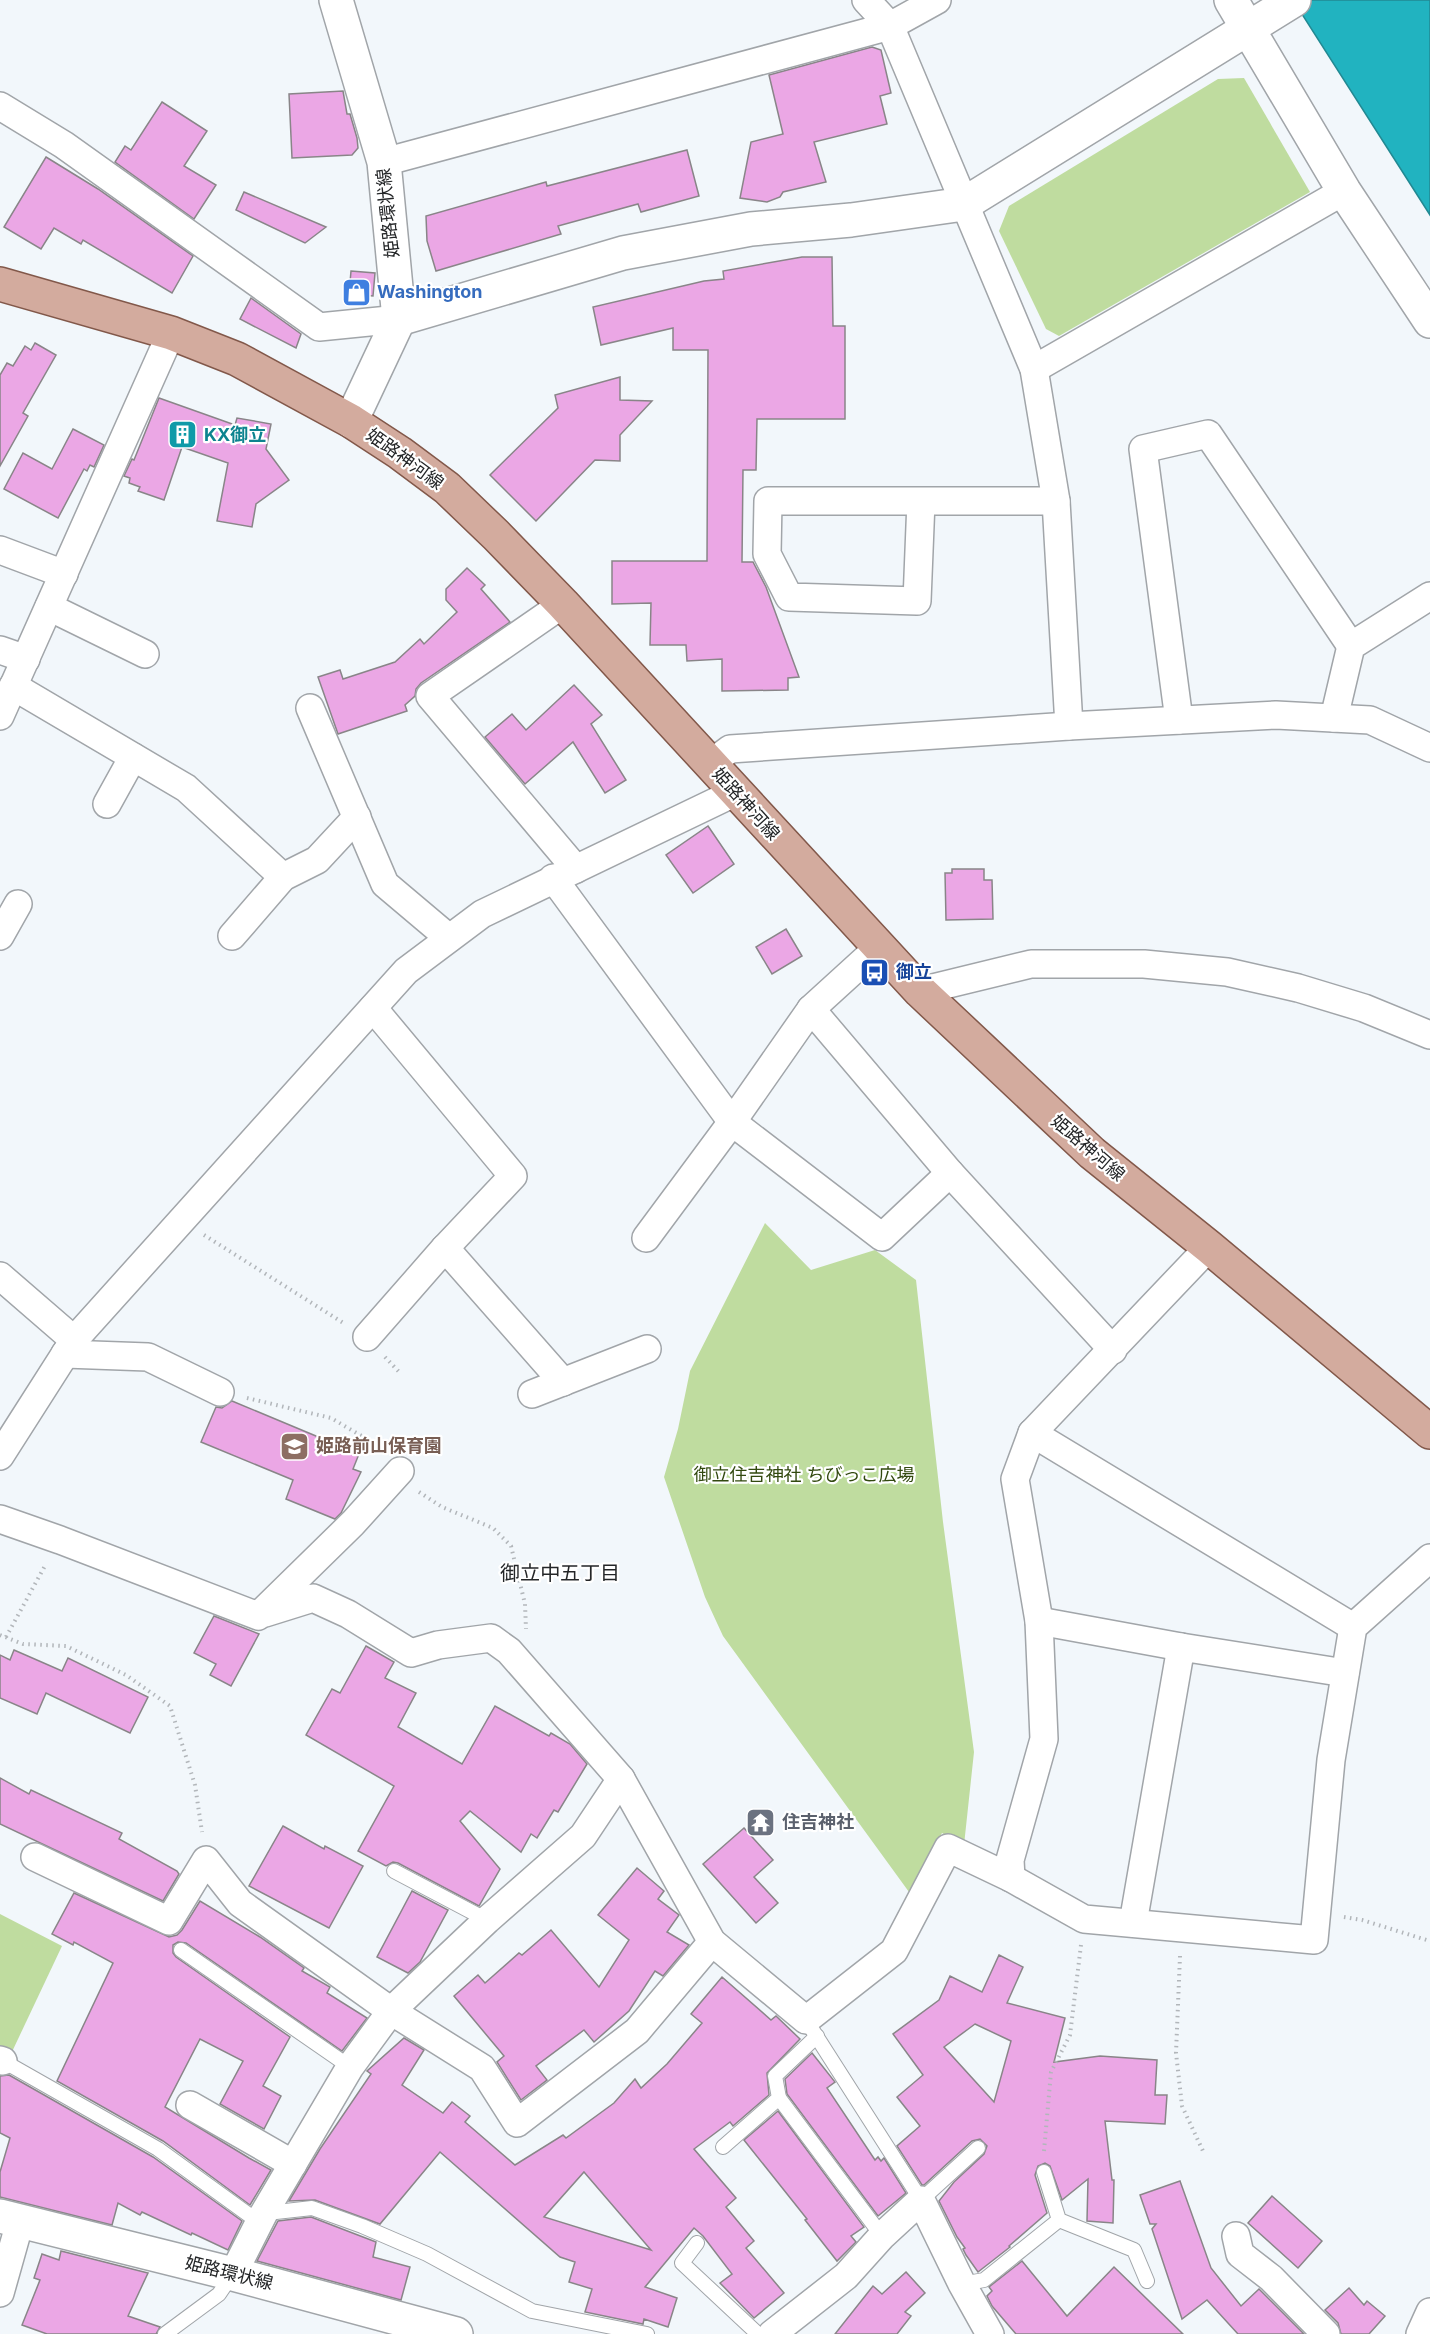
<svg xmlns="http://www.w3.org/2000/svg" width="1430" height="2334" viewBox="0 0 1430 2334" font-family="Inter,'Noto Sans JP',sans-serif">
  <rect width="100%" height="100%" fill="#f2f7fb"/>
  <g fill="#bfdc9f">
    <path d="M 1244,78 L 1310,192 L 1059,336 L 1046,329 L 999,231 L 1009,206 L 1218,79 Z"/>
    <path d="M 765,1223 L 811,1270 L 875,1250 L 916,1280 L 943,1522 L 974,1752 L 964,1845 L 942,1833 L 909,1892 L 723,1636 L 705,1597 L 664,1477 L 678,1429 L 690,1371 Z"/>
    <path d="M 0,1914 L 62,1946 L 10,2056 L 0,2052 Z"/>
  </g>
  <path fill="#21b3c0" stroke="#228992" stroke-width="1.5" d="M 1293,0 L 1430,0 L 1430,215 Z"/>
  <g fill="#eba7e5" stroke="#898588" stroke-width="1.5" fill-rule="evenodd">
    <path d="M 872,47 L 881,50 L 891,93 L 880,96 L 887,124 L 814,142 L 826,182 L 783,192 L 780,197 L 767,202 L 740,198 L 751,142 L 783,134 L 769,75 Z"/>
    <path d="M 343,91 L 347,114 L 350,114 L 357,138 L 358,148 L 352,155 L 292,158 L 289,94 Z"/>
    <path d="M 162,102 L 207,131 L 184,166 L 216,185 L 194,219 L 115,162 L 125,146 L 131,150 Z"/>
    <path d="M 687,150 L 699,196 L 641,212 L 638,204 L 558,226 L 561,234 L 436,271 L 427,241 L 426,216 L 546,182 L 547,186 Z"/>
    <path d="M 46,157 L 98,189 L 193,256 L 172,293 L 83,240 L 81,244 L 54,228 L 41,249 L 4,227 Z"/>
    <path d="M 244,192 L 326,227 L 305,243 L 236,210 Z"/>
    <path d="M 802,257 L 832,257 L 833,326 L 845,326 L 845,419 L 757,419 L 756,470 L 743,470 L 742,562 L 753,562 L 766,587 L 799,677 L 788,678 L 788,690 L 722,691 L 722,659 L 687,661 L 686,645 L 650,645 L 651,603 L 612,604 L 612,561 L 707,561 L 708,350 L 673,350 L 673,328 L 601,345 L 593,307 L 704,281 L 724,279 L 723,271 Z"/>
    <path d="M 351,271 L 375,273 L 373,296 L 349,294 Z"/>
    <path d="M 251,298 L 301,334 L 296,348 L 240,319 Z"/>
    <path d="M 35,343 L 56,355 L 23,413 L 28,416 L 0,466 L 0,375 L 7,363 L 13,366 L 25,346 L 31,350 Z"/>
    <path d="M 620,377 L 620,400 L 652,401 L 620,435 L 620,461 L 595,460 L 536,521 L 490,475 L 558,408 L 555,395 Z"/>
    <path d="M 159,398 L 235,425 L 237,418 L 271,424 L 266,449 L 289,480 L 256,504 L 252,527 L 217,521 L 228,463 L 182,447 L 164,500 L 138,491 L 140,487 L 129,483 L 130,478 L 124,476 L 132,459 L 134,460 Z"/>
    <path d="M 73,429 L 104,445 L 94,467 L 90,465 L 87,471 L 84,469 L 58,518 L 4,489 L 23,453 L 52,469 Z"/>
    <path d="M 467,568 L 485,585 L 481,589 L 510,622 L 421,683 L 416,689 L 415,696 L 405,705 L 407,711 L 338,734 L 318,677 L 340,670 L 343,679 L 395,662 L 420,639 L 424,644 L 457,612 L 446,600 L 446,589 Z"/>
    <path d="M 574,685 L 602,715 L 591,724 L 626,780 L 605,793 L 573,742 L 525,784 L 485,737 L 512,714 L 526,730 Z"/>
    <path d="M 708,826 L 734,864 L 693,893 L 666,855 Z"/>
    <path d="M 952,869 L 984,869 L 984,880 L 992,880 L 993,919 L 946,920 L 945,873 L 952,873 Z"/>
    <path d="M 786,929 L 802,956 L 772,974 L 756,947 Z"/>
    <path d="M 232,1401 L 359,1454 L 353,1469 L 361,1472 L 341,1513 L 335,1519 L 286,1499 L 293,1480 L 201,1442 L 216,1407 L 222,1408 Z"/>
    <path d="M 214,1616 L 259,1634 L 231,1686 L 210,1675 L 216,1664 L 194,1653 Z"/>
    <path d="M 366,1646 L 394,1662 L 385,1678 L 416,1693 L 398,1727 L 462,1764 L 495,1706 L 549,1736 L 551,1733 L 570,1744 L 587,1764 L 558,1812 L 554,1810 L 537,1838 L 531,1834 L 521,1852 L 470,1811 L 460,1821 L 500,1869 L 479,1906 L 398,1863 L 393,1862 L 386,1866 L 358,1851 L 394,1786 L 306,1735 L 332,1689 L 340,1693 Z"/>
    <path d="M 14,1650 L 62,1671 L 68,1658 L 148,1697 L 130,1733 L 46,1693 L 37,1714 L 0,1698 L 0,1655 L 10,1660 Z"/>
    <path d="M 0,1778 L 29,1794 L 31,1790 L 122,1833 L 119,1839 L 177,1871 L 179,1874 L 163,1901 L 0,1824 Z"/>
    <path d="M 283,1826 L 324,1849 L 325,1846 L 363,1866 L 329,1928 L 249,1886 Z"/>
    <path d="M 744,1828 L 773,1860 L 754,1877 L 778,1903 L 756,1923 L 703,1864 Z"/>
    <path d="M 637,1868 L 664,1891 L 658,1899 L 679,1915 L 667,1932 L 689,1945 L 663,1976 L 655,1971 L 629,2011 L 594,2042 L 584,2030 L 536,2066 L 547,2080 L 521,2100 L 497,2062 L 504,2056 L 454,1996 L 478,1975 L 485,1983 L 519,1953 L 522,1955 L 551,1930 L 599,1987 L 629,1940 L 598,1915 Z"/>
    <path d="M 412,1891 L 448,1910 L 420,1962 L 408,1973 L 377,1957 Z"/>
    <path d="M 74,1893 L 169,1937 L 177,1935 L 182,1930 L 200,1901 L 260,1937 L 304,1968 L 302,1971 L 330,1987 L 327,1993 L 367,2018 L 342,2051 L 186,1943 L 178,1942 L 173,1945 L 173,1953 L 176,1957 L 290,2037 L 263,2086 L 281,2096 L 264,2129 L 220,2104 L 243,2061 L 200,2039 L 165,2107 L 249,2158 L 271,2170 L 250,2205 L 163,2141 L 57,2081 L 113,1963 L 74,1942 L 73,1945 L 52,1934 Z"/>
    <path d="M 999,1955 L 1023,1967 L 1007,2003 L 1065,2018 L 1054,2062 L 1100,2056 L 1157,2060 L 1155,2095 L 1167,2095 L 1165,2124 L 1105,2121 L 1112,2180 L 1114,2180 L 1113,2223 L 1087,2221 L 1088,2179 L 1062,2200 L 1050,2166 L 1045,2163 L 1038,2166 L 1035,2175 L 1047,2213 L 1009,2246 L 1010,2247 L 978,2272 L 966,2255 L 963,2249 L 965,2248 L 957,2237 L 939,2201 L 954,2182 L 984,2154 L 987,2146 L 980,2139 L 972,2141 L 924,2185 L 922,2185 L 897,2146 L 920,2126 L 897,2097 L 923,2075 L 893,2034 L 939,2000 L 950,1976 L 982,1992 ZM 975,2024 L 1011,2041 L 994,2102 L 944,2047 Z"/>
    <path d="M 722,1977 L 771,2020 L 776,2016 L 800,2039 L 767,2073 L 769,2095 L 733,2126 L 730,2122 L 694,2149 L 736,2198 L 726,2207 L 754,2241 L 746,2248 L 784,2293 L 754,2318 L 720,2283 L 732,2274 L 703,2236 L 694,2228 L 645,2287 L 677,2298 L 668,2327 L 644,2319 L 643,2324 L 585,2312 L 592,2289 L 569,2282 L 575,2262 L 560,2257 L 440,2152 L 380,2224 L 315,2200 L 289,2201 L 320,2149 L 371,2074 L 367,2071 L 404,2038 L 424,2050 L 402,2085 L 443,2113 L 452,2102 L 470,2116 L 465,2122 L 515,2165 L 563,2135 L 566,2138 L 614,2103 L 635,2079 L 641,2088 L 667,2064 L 702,2023 L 691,2014 ZM 584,2172 L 651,2250 L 544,2217 Z"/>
    <path d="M 812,2053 L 835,2082 L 827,2088 L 875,2160 L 878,2157 L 881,2161 L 884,2158 L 906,2193 L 878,2216 L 787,2094 L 785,2079 Z"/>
    <path d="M 9,2075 L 153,2157 L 242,2221 L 228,2250 L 192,2233 L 191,2235 L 142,2212 L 140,2215 L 118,2203 L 112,2225 L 0,2197 L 0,2172 L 10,2138 L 0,2133 L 0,2076 Z"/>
    <path d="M 778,2111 L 864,2227 L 851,2236 L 856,2242 L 837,2261 L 805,2220 L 807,2219 L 744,2140 Z"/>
    <path d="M 1180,2181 L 1211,2268 L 1241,2306 L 1259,2289 L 1304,2334 L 1238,2334 L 1207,2300 L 1182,2319 L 1152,2229 L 1156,2224 L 1150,2224 L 1140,2195 Z"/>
    <path d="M 1272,2196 L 1322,2241 L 1298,2268 L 1248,2223 Z"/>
    <path d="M 311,2217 L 376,2242 L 373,2257 L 410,2267 L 401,2300 L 257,2261 L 278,2221 Z"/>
    <path d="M 61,2251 L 148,2273 L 128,2316 L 160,2327 L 156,2334 L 47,2334 L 22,2325 L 40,2280 L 34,2278 L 42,2254 L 59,2260 Z"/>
    <path d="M 1022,2261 L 1067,2316 L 1114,2267 L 1183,2334 L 1016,2334 L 992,2306 L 987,2296 L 992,2291 L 989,2287 Z"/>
    <path d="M 906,2272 L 925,2293 L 905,2312 L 911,2316 L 897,2334 L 835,2334 L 873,2286 L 882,2294 Z"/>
    <path d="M 1349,2288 L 1364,2305 L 1367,2301 L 1385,2316 L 1369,2334 L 1341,2334 L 1338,2323 L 1325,2310 Z"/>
  </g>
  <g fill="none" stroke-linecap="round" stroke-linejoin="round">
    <defs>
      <g id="service">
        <path d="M 394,1871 L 487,1920"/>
        <path d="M 181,1950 L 350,2067"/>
        <path d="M 806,2020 L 921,2200 L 978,2148"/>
        <path d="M 3,2061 L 158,2149 L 249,2215 L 312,2208 L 362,2226 L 427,2254 L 532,2311 L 647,2334"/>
        <path d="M 779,2098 L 882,2236"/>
        <path d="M 723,2147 L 779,2098 L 775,2076 L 817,2036"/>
        <path d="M 1044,2172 L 1059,2220 L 1134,2250 L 1147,2281"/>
        <path d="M 697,2243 L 682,2263 L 758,2334"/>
        <path d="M 962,2284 L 984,2280 L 1059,2220"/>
        <path d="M 165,2334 L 219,2294 L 232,2275"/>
      </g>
      <g id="minor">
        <path d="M 866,0 L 890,26 L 1034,369 L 1056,501 L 1069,726"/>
        <path d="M 0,106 L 64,145 L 319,327 L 399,319"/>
        <path d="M 384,162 L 890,26 L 937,0"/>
        <path d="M 1034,369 L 1344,191"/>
        <path d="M 921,501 L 917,601 L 789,597 L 767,554 L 768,501 L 1056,501"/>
        <path d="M 0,550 L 64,574"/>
        <path d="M 563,604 L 430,696 L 576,869"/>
        <path d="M 49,607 L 145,654"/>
        <path d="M 0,650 L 26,659"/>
        <path d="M 13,686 L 186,788 L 283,877"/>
        <path d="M 310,708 L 385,884 L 449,938"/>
        <path d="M 0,716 L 171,333"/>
        <path d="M 1334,718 L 1351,646 L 1430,596"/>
        <path d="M 1179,720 L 1143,449 L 1208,434 L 1351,646"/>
        <path d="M 710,764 L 730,749 L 1069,726 L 1276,715 L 1370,720 L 1430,748"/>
        <path d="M 107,804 L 133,757"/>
        <path d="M 553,878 L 732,1122 L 811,1009 L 878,948"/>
        <path d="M 0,936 L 18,904"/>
        <path d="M 232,936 L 283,877 L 317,860 L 357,817"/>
        <path d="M 920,991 L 1031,964 L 1144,964 L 1227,972 L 1298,988 L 1364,1008 L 1430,1035"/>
        <path d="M 811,1009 L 950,1173 L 1113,1350"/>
        <path d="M 646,1238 L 732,1122 L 882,1237 L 950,1173"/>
        <path d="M 1209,1247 L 1032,1433 L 1353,1627"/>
        <path d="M 445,1248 L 563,1382"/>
        <path d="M 0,1276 L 74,1340"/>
        <path d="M 367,1337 L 445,1248 L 513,1176 L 373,1008"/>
        <path d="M 65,1354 L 148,1357 L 220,1392"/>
        <path d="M 532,1394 L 647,1349"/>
        <path d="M 0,1456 L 74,1340 L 406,971 L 482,914 L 736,792"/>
        <path d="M 0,1519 L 60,1540 L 258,1616 L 353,1523 L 400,1471"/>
        <path d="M 265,1613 L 313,1598 L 348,1614 L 411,1653 L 438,1645 L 491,1638 L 509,1651 L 621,1779"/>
        <path d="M 1039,1621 L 1181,1647"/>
        <path d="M 35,1857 L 169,1921 L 206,1860 L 240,1903 L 391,2011 L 482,2068 L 517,2123 L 637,2031 L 712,1942"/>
        <path d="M 1011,1878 L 1010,1860 L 1044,1739 L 1039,1621 L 1015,1479 L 1032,1433"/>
        <path d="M 1133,1923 L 1181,1647 L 1345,1673"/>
        <path d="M 0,2060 L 3,2061"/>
        <path d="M 190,2105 L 293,2164"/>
        <path d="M 1236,2236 L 1240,2254 L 1271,2278 L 1326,2334"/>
        <path d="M 233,2274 L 264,2213 L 350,2067 L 391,2011 L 487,1920 L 583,1836 L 621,1779 L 712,1942 L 806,2020 L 894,1951 L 948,1848 L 1011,1878 L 1084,1919 L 1314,1940 L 1331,1760 L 1353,1627 L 1430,1558"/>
        <path d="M 0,2293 L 20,2222"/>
        <path d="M 772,2334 L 846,2276 L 882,2236 L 921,2200 L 962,2284 L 990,2334"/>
        <path d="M 1420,2334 L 1430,2312"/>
      </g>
      <g id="tertiary">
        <path d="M 1231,0 L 1344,191 L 1430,321"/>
        <path d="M 399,319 L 623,253 L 751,229 L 851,220 L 964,204 L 1294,0"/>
      </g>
      <g id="secondary">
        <path d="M 336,0 L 384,162 L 399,319 L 351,421"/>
        <path d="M 0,2216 L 233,2274 L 456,2334"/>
      </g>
      <path id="primary" d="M 0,284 L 171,333 L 237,359 L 351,421 L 400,453 L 447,488 L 496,535 L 563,604 L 920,991 L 1092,1153 L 1209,1247 L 1430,1432"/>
    </defs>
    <use href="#service" stroke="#a1a5a9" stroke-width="16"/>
    <use href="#minor" stroke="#a1a5a9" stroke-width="30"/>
    <use href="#tertiary" stroke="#a1a5a9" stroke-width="36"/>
    <use href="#secondary" stroke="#a1a5a9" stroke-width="36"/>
    <use href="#primary" stroke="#82584a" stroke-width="36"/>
    <g stroke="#b2b6ba" stroke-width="4" stroke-dasharray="1.5 4.5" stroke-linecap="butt">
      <path d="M 204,1235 L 345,1324"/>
      <path d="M 385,1357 L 401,1374"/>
      <path d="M 247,1398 L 331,1418 L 372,1442 L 380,1454"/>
      <path d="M 419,1492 L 442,1507 L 493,1528 L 511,1546 L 525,1604 L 526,1629"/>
      <path d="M 0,1635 L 23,1644 L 66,1646 L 126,1675 L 170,1706 L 195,1785 L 202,1832"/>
      <path d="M 6,1637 L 46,1564"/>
      <path d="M 1344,1917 L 1362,1920 L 1430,1941"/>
      <path d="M 1180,1956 L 1176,2053 L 1182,2106 L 1203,2151"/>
      <path d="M 1044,2151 L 1051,2072 L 1070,2035 L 1081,1945"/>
    </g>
    <use href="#service" stroke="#fff" stroke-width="14"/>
    <use href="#minor" stroke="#fff" stroke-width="27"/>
    <use href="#tertiary" stroke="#fff" stroke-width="33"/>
    <use href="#secondary" stroke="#fff" stroke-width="33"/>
    <use href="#primary" stroke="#d3ab9e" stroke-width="33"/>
  </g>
  <defs>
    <symbol id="shop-square" viewBox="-11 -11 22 22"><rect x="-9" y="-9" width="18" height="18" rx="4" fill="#3f7fe0" stroke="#fff"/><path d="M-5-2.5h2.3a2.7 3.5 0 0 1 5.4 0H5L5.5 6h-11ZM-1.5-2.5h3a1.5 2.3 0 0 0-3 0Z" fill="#fff"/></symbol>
    <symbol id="building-square" viewBox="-11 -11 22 22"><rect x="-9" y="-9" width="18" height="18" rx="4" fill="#0f9aa8" stroke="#fff"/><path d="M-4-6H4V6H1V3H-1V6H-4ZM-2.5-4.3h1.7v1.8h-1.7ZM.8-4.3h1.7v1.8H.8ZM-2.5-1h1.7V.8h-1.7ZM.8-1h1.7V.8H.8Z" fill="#fff"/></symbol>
    <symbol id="bus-square" viewBox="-11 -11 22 22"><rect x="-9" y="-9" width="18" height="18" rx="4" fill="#1a4fb4" stroke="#fff"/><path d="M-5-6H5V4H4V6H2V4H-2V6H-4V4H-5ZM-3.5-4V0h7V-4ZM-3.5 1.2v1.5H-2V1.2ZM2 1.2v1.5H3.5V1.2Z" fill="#fff"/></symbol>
    <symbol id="school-square" viewBox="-11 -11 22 22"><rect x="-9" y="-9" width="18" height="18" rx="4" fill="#8d6e63" stroke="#fff"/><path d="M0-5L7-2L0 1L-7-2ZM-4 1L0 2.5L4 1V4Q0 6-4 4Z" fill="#fff"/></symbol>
    <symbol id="temple-square" viewBox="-11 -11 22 22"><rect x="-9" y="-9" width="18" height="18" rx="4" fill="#6b7280" stroke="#fff"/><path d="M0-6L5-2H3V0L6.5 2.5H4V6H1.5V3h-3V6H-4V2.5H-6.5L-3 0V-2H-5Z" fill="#fff"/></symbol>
  </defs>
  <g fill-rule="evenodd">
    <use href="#shop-square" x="340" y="276" width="33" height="33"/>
    <use href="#building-square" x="166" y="418" width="33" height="33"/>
    <use href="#bus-square" x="858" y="956" width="33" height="33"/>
    <use href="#school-square" x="278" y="1430" width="33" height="33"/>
    <use href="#temple-square" x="744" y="1806" width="33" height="33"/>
  </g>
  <g text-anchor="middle" stroke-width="4.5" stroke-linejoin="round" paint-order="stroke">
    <g font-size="18" fill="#242628" stroke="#fff">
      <text transform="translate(388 213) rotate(-96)" y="6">姫路環状線</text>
      <text transform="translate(405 459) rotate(36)" y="6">姫路神河線</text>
      <text transform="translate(746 804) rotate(48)" y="6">姫路神河線</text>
      <text transform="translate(1088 1148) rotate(41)" y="6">姫路神河線</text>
      <text transform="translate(229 2273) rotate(14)" y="6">姫路環状線</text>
    </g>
    <g font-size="18" font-weight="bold" fill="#366cbe" stroke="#fff" text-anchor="start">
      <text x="377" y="298">Washington</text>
    </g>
    <g font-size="18" font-weight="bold" fill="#0d838f" stroke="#fff" text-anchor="start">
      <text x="204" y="441">KX御立</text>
    </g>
    <g font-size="18" font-weight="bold" fill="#164399" stroke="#fff" text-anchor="start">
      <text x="896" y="978">御立</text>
    </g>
    <g font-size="18" font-weight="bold" fill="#785e54" stroke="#fff" text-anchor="start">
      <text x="316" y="1452">姫路前山保育園</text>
    </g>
    <g font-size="18" fill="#32490f" stroke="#fff">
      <text x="804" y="1481">御立住吉神社 ちびっこ広場</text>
    </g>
    <g font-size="18" font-weight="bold" fill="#5b616d" stroke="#fff" text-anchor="start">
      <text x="782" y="1828">住吉神社</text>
    </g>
    <g font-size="20" fill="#242628" stroke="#fff">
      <text x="560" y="1580">御立中五丁目</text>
    </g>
  </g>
</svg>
